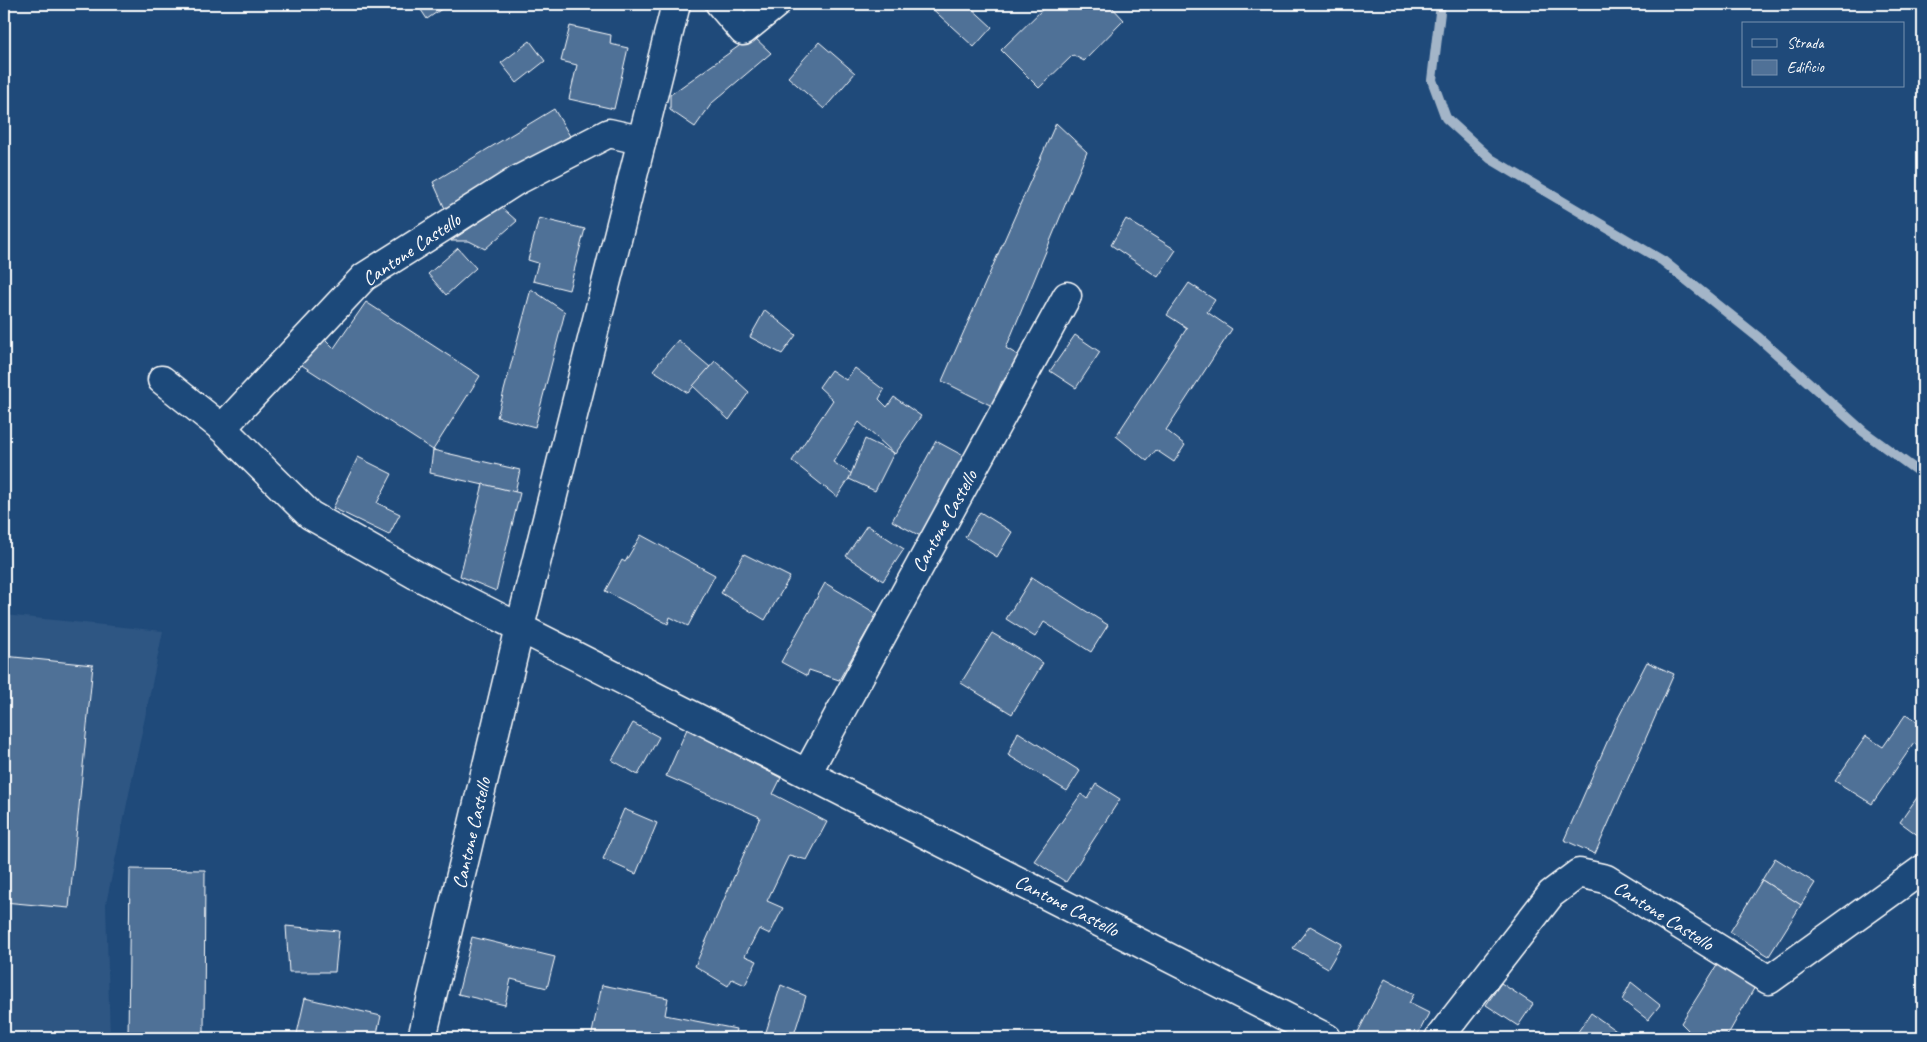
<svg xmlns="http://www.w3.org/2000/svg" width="1927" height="1042" viewBox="0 0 1927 1042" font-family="Caveat,sans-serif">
  <rect width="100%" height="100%" fill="#1f4a7a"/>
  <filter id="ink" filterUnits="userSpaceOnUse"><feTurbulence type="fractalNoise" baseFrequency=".02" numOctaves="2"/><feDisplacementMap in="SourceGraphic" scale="10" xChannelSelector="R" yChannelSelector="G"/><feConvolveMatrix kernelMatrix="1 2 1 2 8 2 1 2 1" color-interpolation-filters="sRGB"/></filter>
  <g filter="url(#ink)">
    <path fill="#2e5683" d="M 4,615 L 163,631 L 106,904 L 110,1038 L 4,1038 Z"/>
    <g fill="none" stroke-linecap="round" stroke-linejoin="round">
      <path stroke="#a3b5c8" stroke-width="10" d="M 1441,4 L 1432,80 L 1446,118 L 1491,159 L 1663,261 L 1759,338 L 1864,432 L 1923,475"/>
    </g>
    <g fill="#507197" stroke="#fff">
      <path d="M 417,4 L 449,4 L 427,19 Z"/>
      <path d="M 927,4 L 967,4 L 992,27 L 974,47 Z"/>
      <path d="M 1048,4 L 1114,4 L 1111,6 L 1124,20 L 1084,61 L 1073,55 L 1039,88 L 1001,50 Z"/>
      <path d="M 570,26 L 611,35 L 610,44 L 628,48 L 614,109 L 569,99 L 577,65 L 561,61 Z"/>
      <path d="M 753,36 L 771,53 L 712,103 L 695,127 L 670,110 L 670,95 Z"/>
      <path d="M 530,41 L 545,61 L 517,83 L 501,63 Z"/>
      <path d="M 819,42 L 855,73 L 824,109 L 788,77 Z"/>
      <path d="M 554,109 L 570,136 L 446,211 L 433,182 Z"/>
      <path d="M 1056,123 L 1087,152 L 1006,348 L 1021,357 L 1007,384 L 1002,381 L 992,406 L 942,381 Z"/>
      <path d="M 501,207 L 517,221 L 485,249 L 469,241 L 451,241 Z"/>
      <path d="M 539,218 L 585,229 L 569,290 L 533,281 L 538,263 L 528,260 Z"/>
      <path d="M 1126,219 L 1176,250 L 1158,277 L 1111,245 Z"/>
      <path d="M 458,248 L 476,268 L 446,295 L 428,274 Z"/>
      <path d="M 1189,283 L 1215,300 L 1207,312 L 1232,329 L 1166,430 L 1185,445 L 1174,462 L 1156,450 L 1147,461 L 1116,436 L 1187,328 L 1167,315 Z"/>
      <path d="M 531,289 L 565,312 L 535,427 L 497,417 Z"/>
      <path d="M 366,302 L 480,376 L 433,450 L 297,362 L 323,337 L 334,348 Z"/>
      <path d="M 765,310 L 796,335 L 782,354 L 750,337 Z"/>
      <path d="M 1075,335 L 1100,352 L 1076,388 L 1050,371 Z"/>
      <path d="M 678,340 L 710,367 L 688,393 L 653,370 Z"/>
      <path d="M 715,361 L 749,392 L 729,420 L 693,386 Z"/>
      <path d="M 855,368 L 884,390 L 879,399 L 887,407 L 894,397 L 921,416 L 895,454 L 859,422 L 833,462 L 852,474 L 837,497 L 792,461 L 833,400 L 819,387 L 831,370 L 846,380 Z"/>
      <path d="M 865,439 L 894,453 L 875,491 L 849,479 Z"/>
      <path d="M 936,441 L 971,460 L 928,540 L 892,521 Z"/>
      <path d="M 433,450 L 520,470 L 515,492 L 430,473 Z"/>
      <path d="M 358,457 L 392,474 L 377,503 L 400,514 L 389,535 L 333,508 Z"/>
      <path d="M 483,484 L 520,493 L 496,591 L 460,576 Z"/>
      <path d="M 980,512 L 1012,532 L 997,557 L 965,537 Z"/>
      <path d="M 867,525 L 904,549 L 883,581 L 846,556 Z"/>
      <path d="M 641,535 L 715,575 L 688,626 L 670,617 L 668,624 L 605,591 L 622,560 L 625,562 Z"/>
      <path d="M 744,554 L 790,577 L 765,620 L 721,593 Z"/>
      <path d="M 1032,577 L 1108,625 L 1091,652 L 1044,622 L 1035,637 L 1006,619 Z"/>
      <path d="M 825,583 L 877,614 L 839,680 L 809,670 L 807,676 L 781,662 Z"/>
      <path d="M 992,633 L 1043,663 L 1012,714 L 961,683 Z"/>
      <path d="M 4,656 L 93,665 L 69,908 L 4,902 Z"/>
      <path d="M 1647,662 L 1674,674 L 1595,854 L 1564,840 L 1615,724 Z"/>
      <path d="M 1906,714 L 1923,726 L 1923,749 L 1914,743 L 1872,804 L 1835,781 L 1866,736 L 1883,747 Z"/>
      <path d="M 633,723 L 659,737 L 638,775 L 612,760 Z"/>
      <path d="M 687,729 L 781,778 L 773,794 L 827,822 L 807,860 L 789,855 L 767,901 L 783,908 L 770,934 L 759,929 L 745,956 L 757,961 L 745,985 L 732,979 L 728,986 L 695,966 L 760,817 L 666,776 Z"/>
      <path d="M 1018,732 L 1080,771 L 1067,791 L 1008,755 Z"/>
      <path d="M 1096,784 L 1120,799 L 1066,882 L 1034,861 L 1081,794 L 1087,799 Z"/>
      <path d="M 1923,789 L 1923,839 L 1900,822 Z"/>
      <path d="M 624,809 L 657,823 L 636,874 L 603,859 Z"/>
      <path d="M 1775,858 L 1815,883 L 1801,905 L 1762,880 Z"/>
      <path d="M 130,869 L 205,870 L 204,1038 L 128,1038 Z"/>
      <path d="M 1762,880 L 1801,905 L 1769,956 L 1730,932 Z"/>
      <path d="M 286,926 L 339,931 L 335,972 L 289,972 Z"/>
      <path d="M 1310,926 L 1342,944 L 1328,968 L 1293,948 Z"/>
      <path d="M 472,937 L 555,957 L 547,988 L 511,979 L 505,1005 L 458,994 Z"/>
      <path d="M 1721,959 L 1756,985 L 1726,1038 L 1683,1038 L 1688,1030 L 1681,1023 Z"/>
      <path d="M 1385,979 L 1414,994 L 1409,1003 L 1429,1013 L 1416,1038 L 1401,1038 L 1393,1034 L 1391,1038 L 1368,1038 L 1357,1034 Z"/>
      <path d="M 1631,982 L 1660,1005 L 1648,1020 L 1622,1000 Z"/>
      <path d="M 1501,983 L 1533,1004 L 1518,1026 L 1486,1005 Z"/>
      <path d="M 602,985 L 668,998 L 665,1015 L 736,1029 L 734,1038 L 591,1038 Z"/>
      <path d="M 781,985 L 806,996 L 793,1038 L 764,1038 Z"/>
      <path d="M 305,998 L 381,1016 L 376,1038 L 296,1038 Z"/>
      <path d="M 1591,1013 L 1626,1038 L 1578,1038 L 1575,1036 Z"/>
      <path d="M 462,1031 L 493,1038 L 460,1038 Z"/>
    </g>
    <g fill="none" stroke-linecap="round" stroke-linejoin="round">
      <defs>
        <g id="street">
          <path d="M 720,4 L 743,31 L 776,4"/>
          <path d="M 162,380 L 222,428 L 310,515 L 416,575 L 1327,1038"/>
          <path d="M 222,428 L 364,277 L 516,181 L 609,133 L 640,140"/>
          <path d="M 807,773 L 1067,296"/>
          <path d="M 1439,1038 L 1551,894 L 1579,873 L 1606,879 L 1769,980 L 1923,869"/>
        </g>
        <path id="secondary" d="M 422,1038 L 520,627 L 676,4"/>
      </defs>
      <use href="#street" stroke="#fff" stroke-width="31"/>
      <use href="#secondary" stroke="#fff" stroke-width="31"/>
      <use href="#street" stroke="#1f4a7a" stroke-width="28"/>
      <use href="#secondary" stroke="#1f4a7a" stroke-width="28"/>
    </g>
  </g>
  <g text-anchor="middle" stroke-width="4" stroke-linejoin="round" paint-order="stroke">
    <g font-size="20" fill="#fff" stroke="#1f4a7a">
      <text transform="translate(411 249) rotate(-34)" y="7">Cantone Castello</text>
      <text transform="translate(944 521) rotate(-61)" y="7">Cantone Castello</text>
      <text transform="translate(471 833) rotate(-77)" y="7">Cantone Castello</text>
      <text transform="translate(1067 905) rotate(27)" y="7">Cantone Castello</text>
      <text transform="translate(1664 915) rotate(32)" y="7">Cantone Castello</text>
    </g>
  </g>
  <rect width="1927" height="1042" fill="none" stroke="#1f4a7a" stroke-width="20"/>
  <rect x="10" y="10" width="1907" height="1022" fill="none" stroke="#fff" stroke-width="2" filter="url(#ink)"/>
  <rect x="1742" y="22" width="162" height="65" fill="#1f4a7a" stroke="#7992af"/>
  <rect x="1752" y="39" width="25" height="8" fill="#1f4a7a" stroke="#7992af"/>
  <text x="1787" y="48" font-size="15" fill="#ffffff">Strada</text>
  <rect x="1752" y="60" width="25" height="15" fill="#507197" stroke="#7992af"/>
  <text x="1787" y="72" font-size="15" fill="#ffffff">Edificio</text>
</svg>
